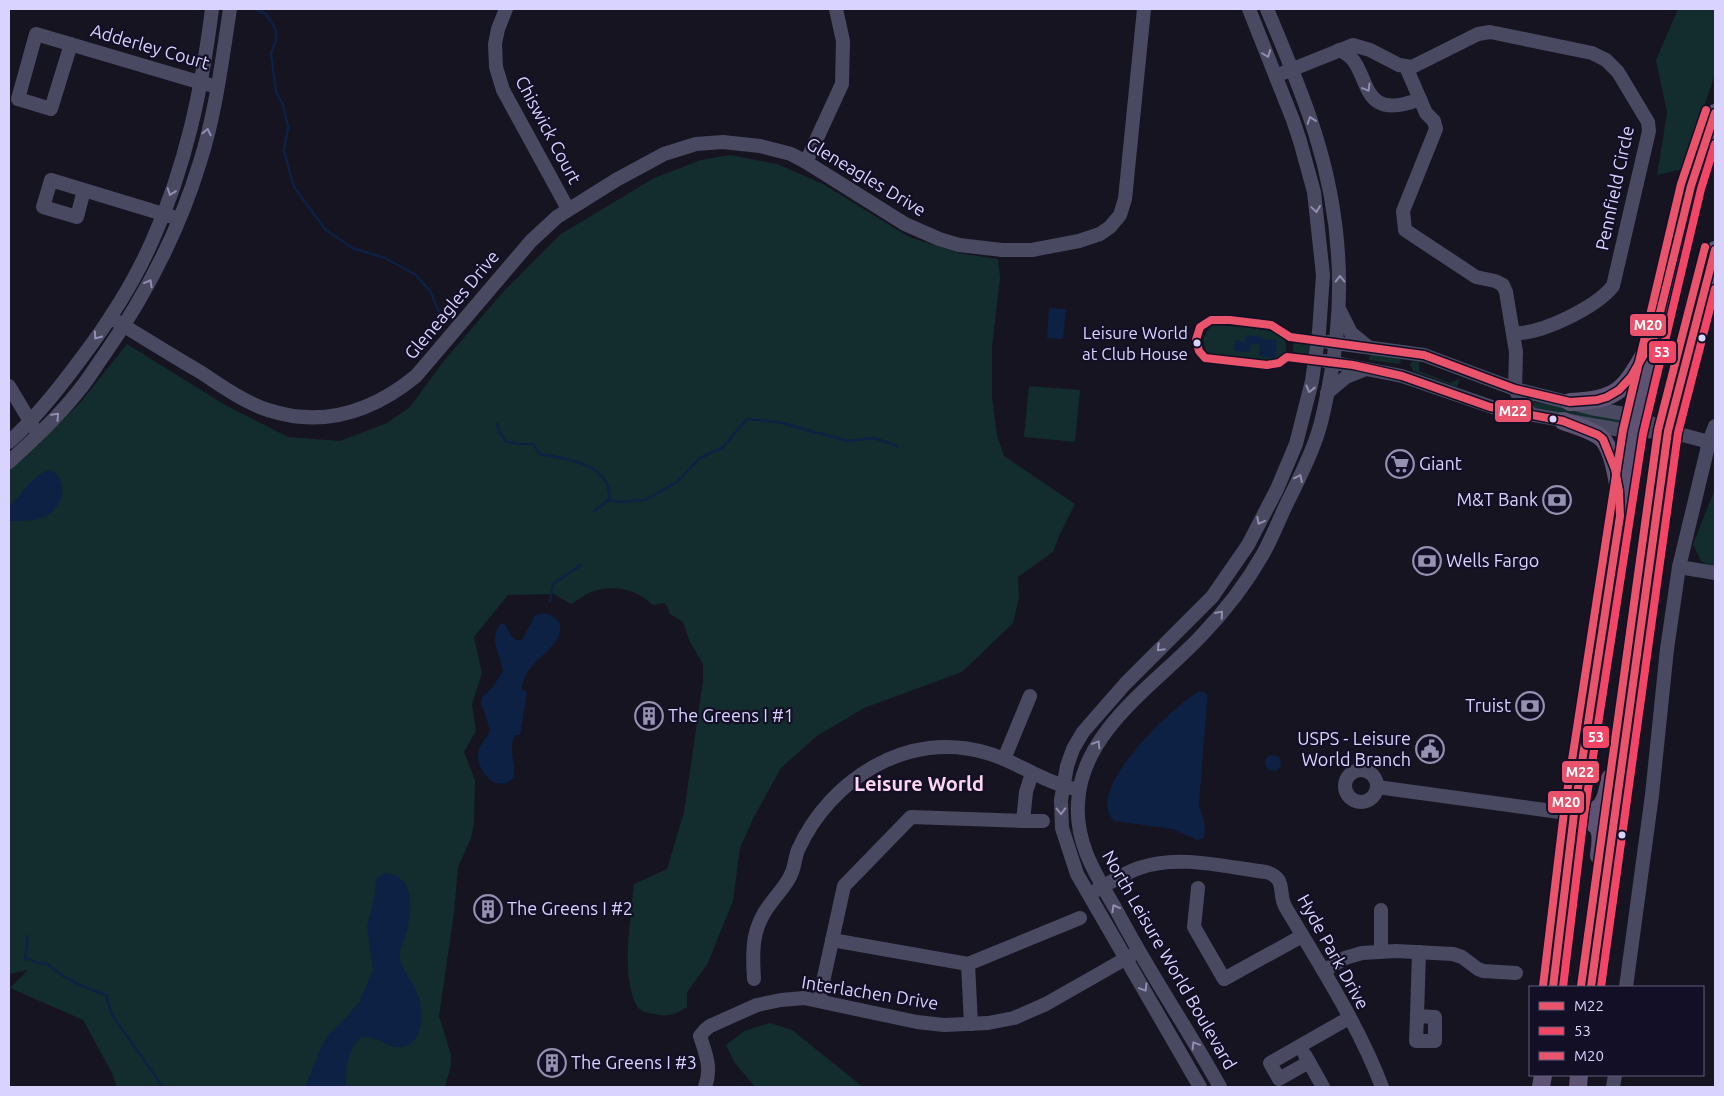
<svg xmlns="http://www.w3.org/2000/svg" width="1724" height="1096" viewBox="0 0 1724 1096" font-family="Ubuntu,sans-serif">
  <rect width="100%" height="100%" fill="#161421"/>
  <g fill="#132c2d">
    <path d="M 1678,9 L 1715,9 L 1715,74 L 1683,169 L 1657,175 L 1667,113 L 1656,60 Z"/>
    <path d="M 730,155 L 777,164 L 823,184 L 909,237 L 959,253 L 998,259 L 1000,278 L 992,347 L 992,396 L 997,436 L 1004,456 L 1075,504 L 1060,534 L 1053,552 L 1018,577 L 1019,598 L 1013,623 L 962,672 L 864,708 L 817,736 L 781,768 L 754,817 L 740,848 L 733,901 L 707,965 L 687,992 L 687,1007 C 674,1015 669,1017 654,1014 C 649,1013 640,1012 637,1006 C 620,976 631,918 634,884 L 667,869 L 684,812 L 703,681 L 703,664 L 689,640 L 683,622 L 670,614 L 667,606 L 664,603 L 653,605 C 636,589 614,584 591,592 C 584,595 577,601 571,604 L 554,594 L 508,595 L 474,637 L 482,673 L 472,704 L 476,731 L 464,752 L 475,780 L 474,823 L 471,838 L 458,867 L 454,913 L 439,1016 L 451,1055 L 451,1066 L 445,1087 L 117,1087 L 112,1073 L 83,1020 L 10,988 L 28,970 L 9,974 L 9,470 L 80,403 L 127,344 L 225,405 L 288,437 L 340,441 L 387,423 L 410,407 L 443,362 L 503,292 L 561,234 L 654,178 L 701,160 Z"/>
    <path d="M 1215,325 C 1228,326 1273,328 1282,336 C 1286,340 1286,345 1286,351 C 1282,358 1277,360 1269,361 L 1210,354 L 1206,351 L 1203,339 L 1209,328 Z"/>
    <path d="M 1297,341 L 1309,342 L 1310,344 L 1308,356 L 1293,355 L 1293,344 Z"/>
    <path d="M 1370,353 L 1400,358 L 1401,362 L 1398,364 L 1369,360 Z"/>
    <path d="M 1413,361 L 1419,362 L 1419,371 L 1450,383 L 1460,379 L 1457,387 L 1413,371 L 1410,364 Z"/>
    <path d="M 1029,386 L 1080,390 L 1075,442 L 1024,437 Z"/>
    <path d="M 1525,400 L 1619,418 L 1622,421 L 1621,424 L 1535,409 Z"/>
    <path d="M 1715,489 L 1715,568 L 1701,561 L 1693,544 Z"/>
    <path d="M 770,1023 L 792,1030 L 863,1087 L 755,1087 L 735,1063 L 726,1045 L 744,1031 Z"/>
  </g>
  <g fill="#0d2144">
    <path d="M 1049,308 L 1066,309 L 1063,339 L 1047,338 Z"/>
    <path d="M 1246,335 L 1261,337 L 1262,339 L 1277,340 L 1275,358 L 1259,356 L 1260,345 L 1251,344 L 1250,352 L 1234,351 L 1235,340 L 1245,342 Z"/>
    <path d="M 48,470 L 57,474 C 71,494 55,518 32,520 C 27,521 14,521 9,521 L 9,507 C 22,494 31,477 48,470 Z"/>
    <path d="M 540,614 C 549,613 555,616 560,624 C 563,652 522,659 522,690 L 527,692 L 520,735 L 516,735 C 507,746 516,763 514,777 C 498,795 478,773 478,755 C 478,745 487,739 490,730 L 481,702 L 482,697 L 493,687 L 503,671 C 501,653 488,643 500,624 L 503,623 C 511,629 509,642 522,640 L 535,615 Z"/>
    <path d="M 1198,692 L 1204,692 L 1207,695 L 1207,703 L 1199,804 L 1204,822 L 1205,831 L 1204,838 L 1197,840 L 1173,829 L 1114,821 C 1083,789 1172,708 1198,692 Z"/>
    <circle cx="1273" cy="763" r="8"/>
    <path d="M 384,873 C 388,874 395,874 398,877 C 416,887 410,917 406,934 C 404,940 401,946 400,952 C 399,965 406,972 412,983 C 422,998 424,1017 418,1034 C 415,1041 408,1047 401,1047 C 386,1049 376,1034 361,1037 C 347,1051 346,1068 346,1087 L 305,1087 L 320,1050 L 329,1034 L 343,1021 L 359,1002 L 373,970 L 367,927 L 375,894 L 376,879 Z"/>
  </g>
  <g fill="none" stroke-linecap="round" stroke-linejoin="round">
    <g stroke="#0d2144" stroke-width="2.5">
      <path d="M 254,9 L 266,14 L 276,30 L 276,41 L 271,53 L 276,92 L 283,105 L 288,127 L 284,151 L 294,187 L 325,229 L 352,248 L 385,258 L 416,275 L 430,291 L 440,314"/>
      <path d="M 497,424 L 499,431 L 506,442 L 519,444 L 533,444 L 540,454 C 561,458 597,461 607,484 C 609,489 609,495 610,500 L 620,502 L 645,500 L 677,482 L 700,458 L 723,447 L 747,419 L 778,422 L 848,441 L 874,438 L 897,446"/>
      <path d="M 594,511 L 609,500"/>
      <path d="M 550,601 L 553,584 L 581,565"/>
      <path d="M 27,936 L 27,945 L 25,959 L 30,959 L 37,963 L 46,963 C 63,978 84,988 106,995 L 112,1015 L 163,1087"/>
    </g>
    <g stroke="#4a4962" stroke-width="14">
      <path d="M 506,9 L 498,29 L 495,44 L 496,67 L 503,90 L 568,209"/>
      <path d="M 71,44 L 51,109 L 18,99 L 36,34 L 202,83 L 210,85"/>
      <path d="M 1339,50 C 1375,62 1352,126 1420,99"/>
      <path d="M 1406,67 L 1426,113 L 1434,121 L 1436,129 L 1403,211 L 1405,230 L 1476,277 L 1495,281 L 1503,285 L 1506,292 L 1516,352 L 1515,389 L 1523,405 L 1532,415"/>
      <path d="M 1283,73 L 1353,45 L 1370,50 L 1399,65 L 1412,67 L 1478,34 L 1490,32 L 1592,53 L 1606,60 L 1618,72 L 1648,122 L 1649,131 L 1613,286 C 1596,307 1541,335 1513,333"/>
      <path d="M 806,162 L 842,84 L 843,41 L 836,9"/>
      <path d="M 84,190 L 77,217 L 43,207 L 51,180 L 173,217"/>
      <path d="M 1340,311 L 1351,333 L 1367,346"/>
      <path d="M 111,318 C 141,336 171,355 202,373 C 221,386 246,403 268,410 C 323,428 372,412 416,376 L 531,241 L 557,217 L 616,180 L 664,154 L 696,144 L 723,142 L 760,146 L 791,154 L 806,162 L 905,224 L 939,239 L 959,245 L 1002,250 L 1032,250 L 1079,241 L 1100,234 L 1110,227 L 1120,215 L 1125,199 L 1144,9"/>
      <path d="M 1328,342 L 1424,355 L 1515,389 L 1591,408 L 1636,416 L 1668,431 L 1709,442"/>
      <path d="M 1325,361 L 1402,376 L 1498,409 L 1633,432 L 1664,431"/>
      <path d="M 9,386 L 34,428"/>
      <path d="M 1327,393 L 1346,377 L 1366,369"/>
      <path d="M 9,442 C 37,417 61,386 83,356 C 110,320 135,281 153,239 C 186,166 202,88 212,9"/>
      <path d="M 9,462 C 34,439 59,416 80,389 C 89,378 96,366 104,355 C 146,295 179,231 200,162 C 216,112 222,60 230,9"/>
      <path d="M 1679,567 L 1715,573"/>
      <path d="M 1004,759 L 1030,696"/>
      <circle cx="1361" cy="786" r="16"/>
      <path d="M 1377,787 L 1574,814"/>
      <path d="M 1023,821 L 1043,821"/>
      <path d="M 1198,888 L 1194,927 L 1224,979 L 1302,936"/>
      <path d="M 1095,891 C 1110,883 1124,873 1139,868 C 1179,854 1225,867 1266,872 C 1288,878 1277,894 1286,908 C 1320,965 1359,1026 1382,1087"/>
      <path d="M 832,940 L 968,964 L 1080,918"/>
      <path d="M 1381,951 L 1381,910"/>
      <path d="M 968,964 L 971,1024"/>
      <path d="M 1324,971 L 1345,958 L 1362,953 L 1396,951 L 1453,954 L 1462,957 L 1478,969 L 1483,971 L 1516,973"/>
      <path d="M 754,979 C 752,949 752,927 771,903 C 778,893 788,884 792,872 C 795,865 795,857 798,850 C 830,779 909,729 987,753 C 1016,761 1041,781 1071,788"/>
      <path d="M 1626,987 L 1652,795 L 1667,649 L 1679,567 L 1709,442 L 1715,426"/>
      <path d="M 819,1000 L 844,886 L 911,817 L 1023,821 L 1026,792 L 1032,773"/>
      <path d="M 1417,1016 L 1435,1017 L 1435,1041 L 1416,1041 L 1417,1017 L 1417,1016 L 1419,952"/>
      <path d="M 1305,1055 L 1323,1087"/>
      <path d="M 1309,1062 L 1279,1079 L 1270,1063 L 1349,1018"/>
      <path d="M 705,1087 C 712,1068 706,1055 700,1036 L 705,1030 L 710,1026 L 757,1005 L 781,1000 L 804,998 L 917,1022 L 944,1025 L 988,1023 L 1014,1018 L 1046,1004 L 1132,955"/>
      <path d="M 1200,1087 L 1077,874 L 1062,828 L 1061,800 L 1067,766 L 1073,749 L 1083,732 L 1125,684 L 1212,597 L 1248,545 L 1277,489 L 1296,444 L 1312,381 L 1319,332 L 1323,275 L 1314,192 L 1300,141 L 1293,120 L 1249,9"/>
      <path d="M 1220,1087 C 1188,1029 1150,974 1119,915 C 1099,879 1075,846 1078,803 C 1081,731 1156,684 1201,636 C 1225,611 1246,584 1263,554 C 1273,536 1280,517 1289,499 C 1298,481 1307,463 1314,444 C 1322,425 1325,405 1329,385 C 1346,301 1341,215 1315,133 C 1302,91 1284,50 1267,9"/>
      <path d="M 1613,1087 L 1615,1075"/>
    </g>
    <g stroke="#5e5373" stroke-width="18">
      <path d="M 1570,402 C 1617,399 1622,393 1646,352"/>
      <path d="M 1563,421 C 1574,425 1589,429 1599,436 C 1612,445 1617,477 1619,491"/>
      <path d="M 1574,814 C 1602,815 1606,803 1610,778"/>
      <path d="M 1575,814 C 1601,825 1603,827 1599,856"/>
      <path d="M 1553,987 L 1574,814 L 1633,432 L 1691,186 L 1715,113"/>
      <path d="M 1591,987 L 1668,431 L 1715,250"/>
      <path d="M 1541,1087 L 1543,1075"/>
      <path d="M 1578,1087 L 1579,1075"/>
    </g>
    <defs>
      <g id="bus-1">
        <path d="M 1553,987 L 1574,814 L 1620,516 L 1619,491 L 1615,469 L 1603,439 L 1598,435 L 1563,421 L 1490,407 L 1402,376 L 1353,365 L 1287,357 L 1279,363 L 1267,365 L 1205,358 L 1199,351 L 1196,340 L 1200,327 L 1211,320 L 1230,320 L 1271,325 L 1290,337 L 1424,355 L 1515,389 L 1570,402 L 1597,400 L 1607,397 L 1619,390 L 1631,377 L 1654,337 L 1691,186 L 1715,113"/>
        <path d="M 1591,987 L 1668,431 L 1715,250"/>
      </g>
      <g id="bus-2">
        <path d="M 1563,987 L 1584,815 L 1643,434 L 1701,189 L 1715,144"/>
        <path d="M 1601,987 L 1678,433 L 1715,289"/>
      </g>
      <g id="bus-3">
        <path d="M 1543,986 L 1564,812 L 1623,430 L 1681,184 L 1706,110"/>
        <path d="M 1581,986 L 1658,430 L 1705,247"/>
      </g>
    </defs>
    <use href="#bus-1" stroke="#130f26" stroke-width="11"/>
    <use href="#bus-2" stroke="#130f26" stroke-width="11"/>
    <use href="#bus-3" stroke="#130f26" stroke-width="11"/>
    <use href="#bus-1" stroke="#e9536b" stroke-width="8"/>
    <use href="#bus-2" stroke="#f34667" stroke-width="8"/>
    <use href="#bus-3" stroke="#e9536b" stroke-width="8"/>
  </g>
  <defs><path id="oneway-chevron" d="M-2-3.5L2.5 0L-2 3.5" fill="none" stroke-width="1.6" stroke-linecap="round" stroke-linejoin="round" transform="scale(1.25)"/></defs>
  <g stroke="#928eb0">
    <use href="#oneway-chevron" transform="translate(1267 54) rotate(69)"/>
    <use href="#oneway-chevron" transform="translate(1367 88) rotate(59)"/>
    <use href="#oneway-chevron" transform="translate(1311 120) rotate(-109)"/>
    <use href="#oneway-chevron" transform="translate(207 132) rotate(-77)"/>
    <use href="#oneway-chevron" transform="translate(171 192) rotate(109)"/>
    <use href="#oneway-chevron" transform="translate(1316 209) rotate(82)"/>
    <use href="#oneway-chevron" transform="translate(1340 279) rotate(-91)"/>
    <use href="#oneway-chevron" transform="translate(149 283) rotate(-61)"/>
    <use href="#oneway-chevron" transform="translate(97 336) rotate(126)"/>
    <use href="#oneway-chevron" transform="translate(1310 389) rotate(104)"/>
    <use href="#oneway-chevron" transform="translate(56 416) rotate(-46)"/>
    <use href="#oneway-chevron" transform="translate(1299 478) rotate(-65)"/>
    <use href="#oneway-chevron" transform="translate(1260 521) rotate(118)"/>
    <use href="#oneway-chevron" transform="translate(1220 614) rotate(-49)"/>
    <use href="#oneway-chevron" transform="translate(1160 648) rotate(135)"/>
    <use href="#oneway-chevron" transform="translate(1097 744) rotate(-59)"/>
    <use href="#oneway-chevron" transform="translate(1061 811) rotate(88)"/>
    <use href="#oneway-chevron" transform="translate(1115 908) rotate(-119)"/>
    <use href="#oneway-chevron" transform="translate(1144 988) rotate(59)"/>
    <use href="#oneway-chevron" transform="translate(1195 1045) rotate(-121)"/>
  </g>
  <defs>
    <symbol id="supermarket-ring" viewBox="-11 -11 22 22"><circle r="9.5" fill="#130f26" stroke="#9591b1" stroke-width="1.5"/><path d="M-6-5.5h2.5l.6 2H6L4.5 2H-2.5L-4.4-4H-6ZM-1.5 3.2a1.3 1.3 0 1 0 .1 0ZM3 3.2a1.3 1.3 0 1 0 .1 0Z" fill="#9591b1"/></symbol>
    <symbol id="bank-ring" viewBox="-11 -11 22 22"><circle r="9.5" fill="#130f26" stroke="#9591b1" stroke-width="1.5"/><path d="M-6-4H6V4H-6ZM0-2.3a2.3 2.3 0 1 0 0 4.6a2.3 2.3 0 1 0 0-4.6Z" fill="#9591b1"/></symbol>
    <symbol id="building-ring" viewBox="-11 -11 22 22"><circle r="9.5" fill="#130f26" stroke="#9591b1" stroke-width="1.5"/><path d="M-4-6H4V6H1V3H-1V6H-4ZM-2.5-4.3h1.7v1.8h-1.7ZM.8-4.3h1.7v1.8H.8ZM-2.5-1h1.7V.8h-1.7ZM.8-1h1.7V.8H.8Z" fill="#9591b1"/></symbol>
    <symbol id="civic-ring" viewBox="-11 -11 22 22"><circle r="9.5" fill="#130f26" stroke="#9591b1" stroke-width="1.5"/><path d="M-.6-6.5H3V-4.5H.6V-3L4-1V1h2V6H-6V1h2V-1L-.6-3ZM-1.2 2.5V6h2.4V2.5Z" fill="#9591b1"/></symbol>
  </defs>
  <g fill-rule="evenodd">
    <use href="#supermarket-ring" x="1384" y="448" width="32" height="32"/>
    <use href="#bank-ring" x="1541" y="484" width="32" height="32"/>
    <use href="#bank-ring" x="1411" y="545" width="32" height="32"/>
    <use href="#bank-ring" x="1514" y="690" width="32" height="32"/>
    <use href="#building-ring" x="633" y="700" width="32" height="32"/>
    <use href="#civic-ring" x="1414" y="733" width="32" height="32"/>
    <use href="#building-ring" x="472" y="893" width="32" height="32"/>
    <use href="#building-ring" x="536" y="1047" width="32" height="32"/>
  </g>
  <g fill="#d9d4ff" stroke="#130f26" stroke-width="2">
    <circle cx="1702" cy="338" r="4.5"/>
    <circle cx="1197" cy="343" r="4.5"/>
    <circle cx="1553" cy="419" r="4.5"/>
    <circle cx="1622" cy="835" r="4.5"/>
  </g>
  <g text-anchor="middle" stroke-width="4.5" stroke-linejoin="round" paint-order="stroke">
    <g font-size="17" fill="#d9d4ff" stroke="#130f26" text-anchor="end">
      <text x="1188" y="339">Leisure World<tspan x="1188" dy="21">at Club House</tspan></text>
    </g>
    <g font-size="18" fill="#d9d4ff" stroke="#130f26">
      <text transform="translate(150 47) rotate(16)" y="6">Adderley Court</text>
      <text transform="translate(548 130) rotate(62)" y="6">Chiswick Court</text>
      <text transform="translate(866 177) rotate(31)" y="6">Gleneagles Drive</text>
      <text transform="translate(1615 188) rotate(-78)" y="6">Pennfield Circle</text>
      <text transform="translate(452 305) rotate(-50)" y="6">Gleneagles Drive</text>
      <text transform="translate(1333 952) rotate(61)" y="6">Hyde Park Drive</text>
      <text transform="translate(1169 960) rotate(60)" y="6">North Leisure World Boulevard</text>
      <text transform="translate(870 993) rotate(9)" y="6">Interlachen Drive</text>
    </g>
    <g font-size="18" fill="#d9d4ff" stroke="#130f26" text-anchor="start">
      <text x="1419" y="470">Giant</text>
      <text x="1538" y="506" text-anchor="end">M&amp;T Bank</text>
      <text x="1446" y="567">Wells Fargo</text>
      <text x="1511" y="712" text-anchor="end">Truist</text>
      <text x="668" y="722">The Greens I #1</text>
      <text x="1411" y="745" text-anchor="end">USPS - Leisure<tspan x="1411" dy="21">World Branch</tspan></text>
      <text x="507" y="915">The Greens I #2</text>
      <text x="571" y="1069">The Greens I #3</text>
    </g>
    <g font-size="20" font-weight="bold" fill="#ffd6f0" stroke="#130f26">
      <text x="919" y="791">Leisure World</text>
    </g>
  </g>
  <g stroke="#130f26" stroke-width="2">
    <rect x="1629" y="313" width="38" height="24" rx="5" fill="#e9536b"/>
    <rect x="1648" y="340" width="29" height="24" rx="5" fill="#f34667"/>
    <rect x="1494" y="399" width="38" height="24" rx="5" fill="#e9536b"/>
    <rect x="1582" y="725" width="28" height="24" rx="5" fill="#f34667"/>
    <rect x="1561" y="760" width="39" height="24" rx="5" fill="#e9536b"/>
    <rect x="1547" y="790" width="38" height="24" rx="5" fill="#e9536b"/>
  </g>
  <g font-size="14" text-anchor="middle" font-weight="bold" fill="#fff">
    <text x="1648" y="330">M20</text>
    <text x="1662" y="357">53</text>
    <text x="1513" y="416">M22</text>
    <text x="1596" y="742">53</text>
    <text x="1580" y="777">M22</text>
    <text x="1566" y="807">M20</text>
  </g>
  <rect width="1724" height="1096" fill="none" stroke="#d9d4ff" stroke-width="20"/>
  <rect x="1529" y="986" width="175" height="90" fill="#130f26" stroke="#625e7d"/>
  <rect x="1539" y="1002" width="25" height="8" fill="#e9536b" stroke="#625e7d"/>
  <text x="1574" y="1011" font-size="15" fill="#d9d4ff">M22</text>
  <rect x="1539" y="1027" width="25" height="8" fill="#f34667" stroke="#625e7d"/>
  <text x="1574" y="1036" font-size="15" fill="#d9d4ff">53</text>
  <rect x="1539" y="1052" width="25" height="8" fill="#e9536b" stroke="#625e7d"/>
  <text x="1574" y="1061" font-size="15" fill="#d9d4ff">M20</text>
</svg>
